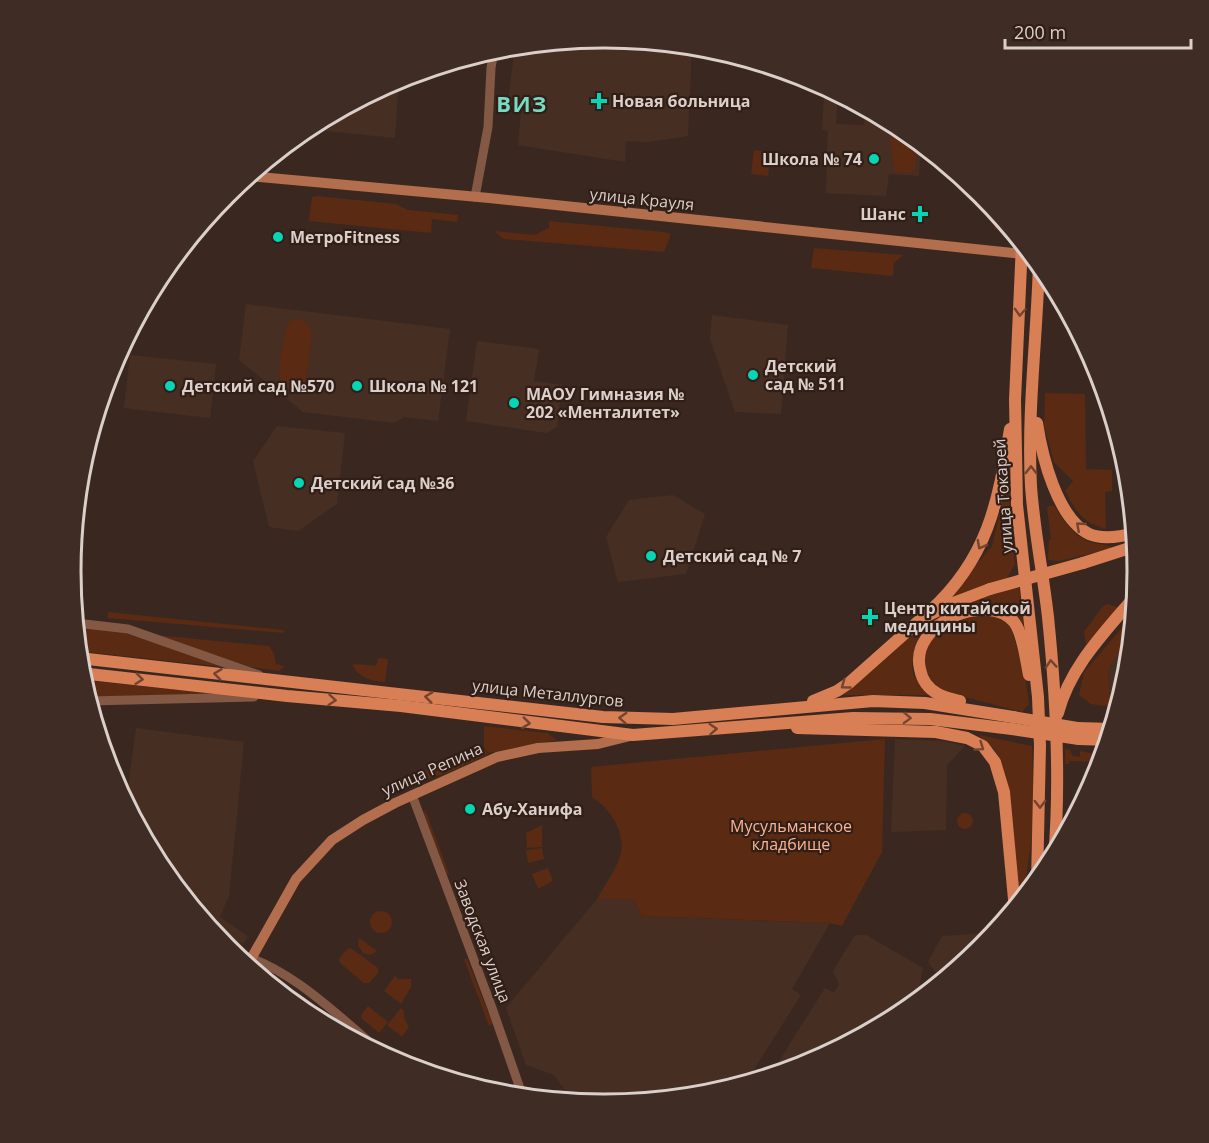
<svg xmlns="http://www.w3.org/2000/svg" width="1209" height="1143" viewBox="0 0 1209 1143" font-family="'Open Sans',sans-serif">
  <rect width="100%" height="100%" fill="#3a2820"/>
  <g fill="#462e23">
    <path d="M 605,38 L 692,46 L 688,136 L 649,142 L 626,141 L 625,162 L 518,145 L 521,112 L 507,110 L 515,46 Z"/>
    <path d="M 399,79 L 395,138 L 306,129 L 308,127 Z"/>
    <path d="M 824,96 L 838,96 L 836,124 L 864,125 L 865,108 L 901,128 L 921,144 L 919,176 L 889,174 L 886,196 L 826,193 L 828,131 L 822,130 Z"/>
    <path d="M 246,304 L 450,329 L 438,421 L 404,417 L 394,423 L 303,412 L 239,360 Z"/>
    <path d="M 712,315 L 788,325 L 781,414 L 735,412 L 710,339 Z"/>
    <path d="M 477,341 L 539,349 L 534,381 L 562,385 L 557,427 L 546,433 L 466,421 Z"/>
    <path d="M 130,355 L 216,364 L 210,418 L 124,408 Z"/>
    <path d="M 277,426 L 345,433 L 337,504 L 298,531 L 269,527 L 253,461 Z"/>
    <path d="M 673,495 L 705,514 L 686,574 L 618,582 L 606,537 L 629,500 Z"/>
    <path d="M 1132,637 L 1128,676 L 1118,708 L 1112,707 L 1109,690 L 1108,672 L 1112,663 Z"/>
    <path d="M 136,728 L 244,742 L 229,896 L 220,917 L 248,936 L 244,943 L 221,942 L 199,916 L 203,908 L 190,904 L 160,868 L 126,803 Z"/>
    <path d="M 895,739 L 943,741 L 965,746 L 947,765 L 946,830 L 891,832 Z"/>
    <path d="M 597,899 L 633,899 L 642,916 L 830,923 L 792,989 L 801,995 L 745,1084 L 708,1095 L 604,1105 L 574,1103 L 554,1075 L 526,1065 L 506,1008 Z"/>
    <path d="M 998,930 L 982,949 L 933,990 L 936,973 L 928,962 L 942,936 L 974,934 Z"/>
    <path d="M 855,935 L 866,935 L 923,968 L 916,1003 L 901,1016 L 809,1065 L 769,1077 L 825,988 L 834,993 L 839,984 L 833,971 Z"/>
  </g>
  <g fill="#5a2a12">
    <path d="M 897,125 L 916,140 L 915,170 L 911,173 L 896,172 L 894,169 L 890,137 L 892,128 Z"/>
    <path d="M 754,150 L 771,152 L 768,176 L 751,174 Z"/>
    <path d="M 317,196 L 396,204 L 408,210 L 458,215 L 457,222 L 432,219 L 431,233 L 309,221 L 312,197 Z"/>
    <path d="M 994,209 L 1012,230 L 1012,232 L 994,229 Z"/>
    <path d="M 549,221 L 664,232 L 671,234 L 664,252 L 504,239 L 494,231 L 534,235 L 549,228 Z"/>
    <path d="M 814,248 L 903,255 L 894,263 L 893,276 L 811,268 Z"/>
    <path d="M 300,318 L 308,324 L 312,333 L 306,379 L 300,386 C 293,388 287,389 282,383 C 275,373 284,331 290,321 Z"/>
    <path d="M 1045,393 L 1085,394 L 1086,469 L 1112,470 L 1112,491 L 1105,492 L 1106,529 C 1081,522 1077,512 1065,491 L 1073,481 L 1054,462 L 1044,426 Z"/>
    <path d="M 1009,474 L 1010,510 L 1015,564 L 1007,578 L 948,599 L 992,546 Z"/>
    <path d="M 1054,505 C 1061,518 1075,538 1090,542 C 1097,545 1106,543 1113,548 L 1060,561 L 1048,560 L 1049,540 L 1051,539 L 1047,507 Z"/>
    <path d="M 1019,586 L 1024,628 L 988,605 L 975,604 L 954,611 L 932,623 L 920,634 L 914,650 L 912,667 L 914,676 L 929,695 L 837,695 C 866,671 895,644 928,623 C 956,605 987,596 1019,586 Z"/>
    <path d="M 1107,604 L 1119,608 L 1086,645 L 1084,632 L 1103,606 Z"/>
    <path d="M 108,612 L 284,630 L 283,633 L 108,618 Z"/>
    <path d="M 981,614 L 1002,619 L 1010,624 L 1025,675 L 1029,704 L 1022,712 L 938,690 L 925,670 L 924,649 C 940,628 955,619 981,614 Z"/>
    <path d="M 1134,614 L 1132,637 L 1112,663 L 1108,672 L 1109,690 L 1112,707 L 1091,704 L 1079,695 L 1084,672 Z"/>
    <path d="M 76,625 L 118,631 L 233,668 L 78,651 Z"/>
    <path d="M 155,635 L 269,646 L 274,654 L 276,664 L 285,666 L 279,671 L 251,667 Z"/>
    <path d="M 380,658 L 388,659 L 385,682 C 370,681 360,678 352,665 L 355,664 L 376,666 L 378,659 Z"/>
    <path d="M 82,680 L 230,695 L 87,697 Z"/>
    <path d="M 484,726 L 547,733 L 557,740 L 488,753 L 484,747 Z"/>
    <path d="M 979,735 L 1032,746 L 1034,823 L 1026,878 L 1017,889 L 1007,781 C 1004,769 1000,754 990,745 C 987,742 982,739 979,735 Z"/>
    <path d="M 885,739 L 882,852 L 842,926 L 830,923 L 642,916 L 633,899 L 597,899 C 604,886 615,871 620,857 C 627,834 611,809 592,797 L 591,767 Z"/>
    <path d="M 484,749 L 488,754 L 449,772 L 421,781 L 416,774 Z"/>
    <path d="M 1065,749 L 1070,750 L 1071,753 L 1073,756 L 1080,757 L 1080,751 L 1104,756 L 1101,764 L 1097,762 L 1070,761 L 1068,764 L 1065,764 Z"/>
    <path d="M 425,809 L 449,874 L 446,874 L 424,814 Z"/>
    <circle cx="965" cy="821" r="8"/>
    <path d="M 542,825 L 542,847 L 527,848 L 526,833 Z"/>
    <path d="M 542,848 L 544,859 L 528,863 L 526,850 Z"/>
    <path d="M 548,868 L 553,881 L 538,889 L 532,874 Z"/>
    <circle cx="381" cy="922" r="11"/>
    <path d="M 359,938 L 377,951 L 370,955 L 363,953 L 358,945 Z"/>
    <path d="M 351,948 L 378,968 L 378,973 L 369,983 L 364,983 L 340,963 L 339,959 L 347,949 Z"/>
    <path d="M 464,959 L 467,959 L 493,1024 L 489,1026 Z"/>
    <path d="M 395,976 L 398,979 L 411,979 L 411,987 L 401,1004 L 384,991 Z"/>
    <path d="M 368,1006 L 388,1022 L 379,1033 L 362,1019 L 361,1015 Z"/>
    <path d="M 401,1008 L 404,1011 L 404,1018 L 409,1027 L 402,1037 L 387,1025 Z"/>
  </g>
  <g fill="none" stroke-linecap="round" stroke-linejoin="round">
    <g stroke="#835844" stroke-width="9">
      <path d="M 475,197 L 488,127 L 491,68 L 494,50"/>
      <path d="M 76,623 L 128,629 L 259,675"/>
      <path d="M 89,701 L 254,697"/>
      <path d="M 412,795 L 492,1008 L 523,1097"/>
      <path d="M 232,953 C 287,962 347,1024 389,1059"/>
    </g>
    <g stroke="#b36e4e" stroke-width="10">
      <path d="M 249,176 L 489,198 L 1032,255"/>
      <path d="M 247,966 L 296,879 L 332,840 L 363,820 L 395,803 L 497,757 L 538,748 L 598,744 L 630,736"/>
    </g>
    <g stroke="#d87f56" stroke-width="12">
      <path d="M 1022,243 L 1015,400 L 1017,505 L 1038,697 L 1040,746 L 1037,883"/>
      <path d="M 1039,263 C 1037,337 1027,412 1031,486 C 1034,530 1043,573 1048,617 C 1056,696 1061,778 1054,858"/>
      <path d="M 1037,423 C 1042,456 1057,518 1089,534 C 1103,540 1120,537 1135,533"/>
      <path d="M 1083,563 L 1136,546"/>
      <path d="M 930,611 C 988,558 998,503 1010,429"/>
      <path d="M 79,658 L 603,717 L 673,719 L 873,701 L 925,703 L 1013,717"/>
      <path d="M 80,673 L 287,696 L 401,706 L 633,735 L 853,718 L 930,719 L 1012,729"/>
      <path d="M 813,701 L 837,691 L 849,683 L 921,619 L 953,603 L 990,589"/>
      <path d="M 960,701 C 953,699 945,698 938,694 C 929,689 922,680 920,669 C 909,623 988,591 1014,622 C 1023,633 1026,661 1029,675"/>
      <path d="M 1058,713 C 1070,666 1106,631 1136,595"/>
      <path d="M 797,728 L 936,732 L 967,738 L 983,746 L 995,762 L 1004,792 L 1015,910"/>
      <path d="M 1077,728 L 1112,729"/>
      <path d="M 1079,739 L 1109,740"/>
    </g>
    <g stroke="#d87f56" stroke-width="12">
      <path d="M 990,589 L 1083,563"/>
      <path d="M 1013,717 L 1077,728"/>
      <path d="M 1012,729 L 1079,739"/>
    </g>
  </g>
  <defs><path id="oneway-chevron" d="M-2-3.5L2.5 0L-2 3.5" fill="none" stroke-width="1.6" stroke-linecap="round" stroke-linejoin="round" transform="scale(1.5)"/></defs>
  <g stroke="#734530">
    <use href="#oneway-chevron" transform="translate(1020 312) rotate(93)"/>
    <use href="#oneway-chevron" transform="translate(1031 470) rotate(-90)"/>
    <use href="#oneway-chevron" transform="translate(1080 526) rotate(-139)"/>
    <use href="#oneway-chevron" transform="translate(981 545) rotate(118)"/>
    <use href="#oneway-chevron" transform="translate(1051 664) rotate(-94)"/>
    <use href="#oneway-chevron" transform="translate(218 674) rotate(-173)"/>
    <use href="#oneway-chevron" transform="translate(139 679) rotate(6)"/>
    <use href="#oneway-chevron" transform="translate(845 685) rotate(144)"/>
    <use href="#oneway-chevron" transform="translate(429 697) rotate(-173)"/>
    <use href="#oneway-chevron" transform="translate(332 700) rotate(5)"/>
    <use href="#oneway-chevron" transform="translate(623 718) rotate(-177)"/>
    <use href="#oneway-chevron" transform="translate(907 718) rotate(2)"/>
    <use href="#oneway-chevron" transform="translate(526 723) rotate(7)"/>
    <use href="#oneway-chevron" transform="translate(713 729) rotate(-4)"/>
    <use href="#oneway-chevron" transform="translate(980 747) rotate(35)"/>
    <use href="#oneway-chevron" transform="translate(1040 804) rotate(90)"/>
  </g>
  <g fill="#06d5b6" stroke="#301e17" stroke-width="2">
    <path d="M596 92h6v6h6v6h-6v6h-6v-6h-6v-6h6z"/>
    <circle cx="874" cy="159" r="6"/>
    <path d="M917 205h6v6h6v6h-6v6h-6v-6h-6v-6h6z"/>
    <circle cx="278" cy="237" r="6"/>
    <circle cx="753" cy="375" r="6"/>
    <circle cx="170" cy="386" r="6"/>
    <circle cx="357" cy="386" r="6"/>
    <circle cx="514" cy="403" r="6"/>
    <circle cx="299" cy="483" r="6"/>
    <circle cx="651" cy="556" r="6"/>
    <path d="M867 608h6v6h6v6h-6v6h-6v-6h-6v-6h6z"/>
    <circle cx="470" cy="809" r="6"/>
  </g>
  <g text-anchor="middle" stroke-width="4.5" stroke-linejoin="round" paint-order="stroke">
    <g font-size="16" font-weight="bold" fill="#dbcfca" stroke="#301e17" text-anchor="start">
      <text x="612" y="107">Новая больница</text>
      <text x="862" y="165" text-anchor="end">Школа № 74</text>
      <text x="906" y="220" text-anchor="end">Шанс</text>
      <text x="290" y="243">МетроFitness</text>
      <text x="765" y="372">Детский<tspan x="765" dy="18">сад № 511</tspan></text>
      <text x="182" y="392">Детский сад №570</text>
      <text x="369" y="392">Школа № 121</text>
      <text x="526" y="400">МАОУ Гимназия №<tspan x="526" dy="18">202 «Менталитет»</tspan></text>
      <text x="311" y="489">Детский сад №36</text>
      <text x="663" y="562">Детский сад № 7</text>
      <text x="884" y="614">Центр китайской<tspan x="884" dy="18">медицины</tspan></text>
      <text x="482" y="815">Абу-Ханифа</text>
    </g>
    <g font-size="16" fill="#dbcfca" stroke="#301e17">
      <text transform="translate(642 199) rotate(6)" y="6">улица Крауля</text>
      <text transform="translate(1003 496) rotate(-94)" y="6">улица Токарей</text>
      <text transform="translate(548 693) rotate(6)" y="6">улица Металлургов</text>
      <text transform="translate(432 769) rotate(-24)" y="6">улица Репина</text>
      <text transform="translate(483 941) rotate(69)" y="6">Заводская улица</text>
    </g>
    <g font-size="16" fill="#fab494" stroke="#301e17">
      <text x="791" y="832">Мусульманское<tspan x="791" dy="18">кладбище</tspan></text>
    </g>
    <g font-size="22" font-weight="bold" letter-spacing="1.5" fill="#77dbc4" stroke="#301e17">
      <text x="522" y="112">ВИЗ</text>
    </g>
  </g>
  <path d="M0 0H1209V1143H0ZM81 571a523 523 0 1 1 1046 0a523 523 0 1 1-1046 0Z" fill="#3e2c25" fill-rule="evenodd"/>
  <path fill="none" stroke="#dbcfca" stroke-width="3" d="M81 571a523 523 0 1 1 1046 0a523 523 0 1 1-1046 0Z"/>
  <path d="M1005 39v9h186v-9" fill="none" stroke="#dbcfca" stroke-width="3"/>
  <text x="1014" y="39" font-size="18" fill="#dbcfca" stroke="#301e17" stroke-width="4.5" paint-order="stroke">200 m</text>
</svg>
